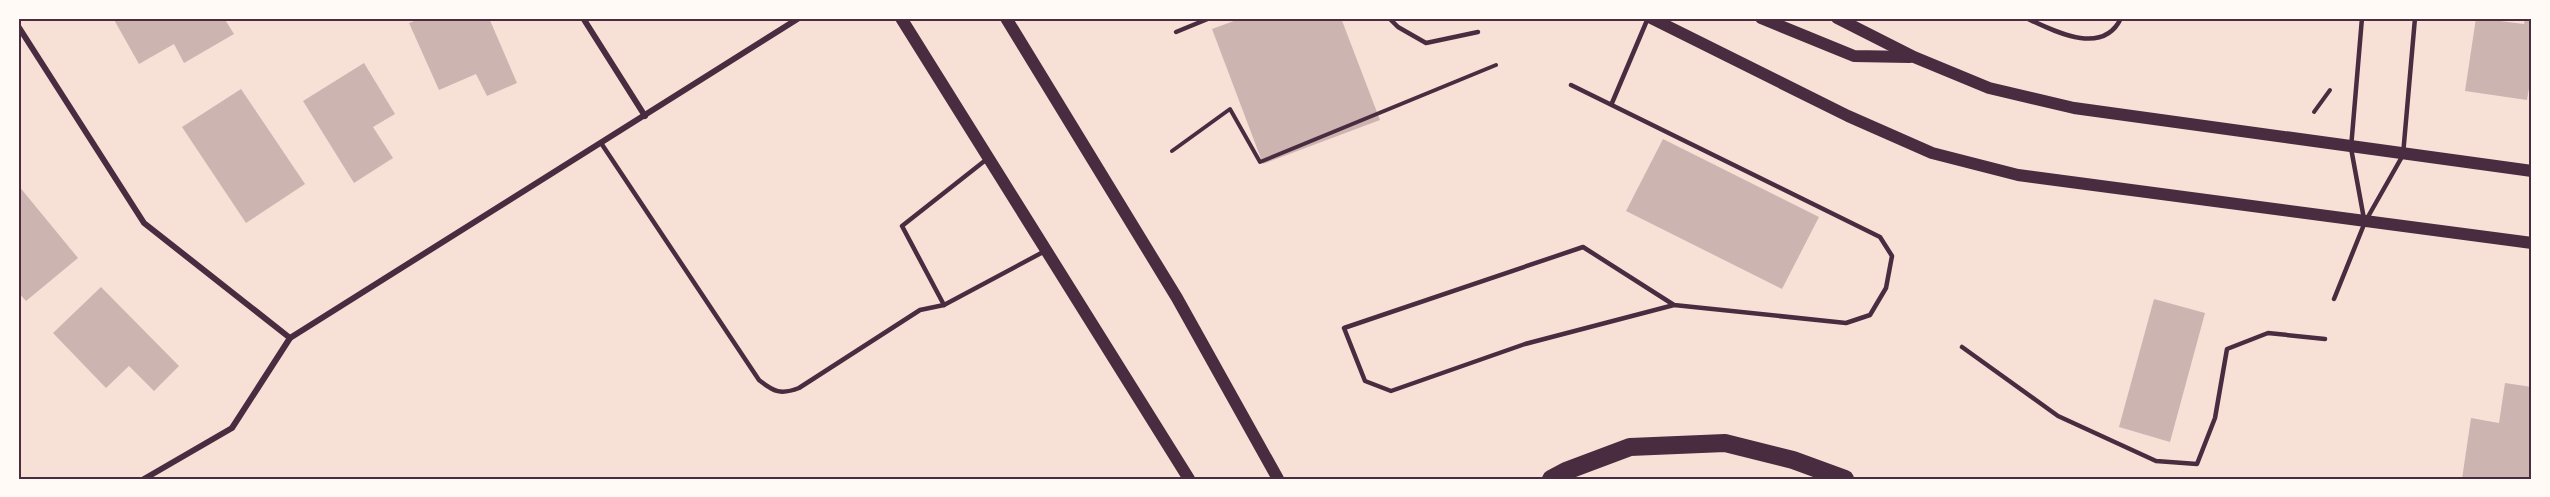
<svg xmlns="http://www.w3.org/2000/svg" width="2550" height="497" viewBox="0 0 2550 497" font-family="'IBM Plex Serif',serif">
  <rect width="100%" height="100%" fill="#f7e1d7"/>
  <g fill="#ccb4b1">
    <path d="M 113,18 L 224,18 L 234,34 L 184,63 L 174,44 L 139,64 Z"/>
    <path d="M 422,18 L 489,18 L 517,83 L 487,96 L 476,74 L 439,90 L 409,23 Z"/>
    <path d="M 1242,18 L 1341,18 L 1380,120 L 1263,164 L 1212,29 Z"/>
    <path d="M 2476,18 L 2524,24 L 2525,18 L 2532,18 L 2532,70 L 2527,100 L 2465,91 Z"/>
    <path d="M 364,63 L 395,114 L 373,127 L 393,158 L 354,183 L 303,101 Z"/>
    <path d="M 241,89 L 305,184 L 246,223 L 182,127 Z"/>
    <path d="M 1663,139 L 1819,217 L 1782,289 L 1626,211 Z"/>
    <path d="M 18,185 L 78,258 L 26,301 L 18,292 Z"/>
    <path d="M 101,287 L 179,366 L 154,391 L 129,366 L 106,388 L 53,333 Z"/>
    <path d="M 2154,299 L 2205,313 L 2170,442 L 2119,427 Z"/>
    <path d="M 2505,383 L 2532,387 L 2532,479 L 2462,479 L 2471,418 L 2499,423 Z"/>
  </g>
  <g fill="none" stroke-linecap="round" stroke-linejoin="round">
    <g stroke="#4a2c40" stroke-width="4">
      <path d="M 2314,112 L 2330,90"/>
      <path d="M 1172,151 L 1230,109 L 1260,162 L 1496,65"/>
    </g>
    <g stroke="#4a2c40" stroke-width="4.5">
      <path d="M 1389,18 L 1398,27 L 1426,43 L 1478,32"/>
      <path d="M 2026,18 C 2054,31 2103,57 2121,18"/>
      <path d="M 2362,18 L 2351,148 L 2364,219"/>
      <path d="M 1176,32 L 1210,18"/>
      <path d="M 1571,85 L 1880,237 L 1892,256 L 1886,288 L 1870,315 L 1846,323 L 1674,305 L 1525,344 L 1391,391 L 1365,381 L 1344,328 L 1583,247 L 1674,305"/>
      <path d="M 1612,103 L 1648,18"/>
      <path d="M 601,143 L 759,380 C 774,392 781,395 799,388 L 920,310 L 944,305 L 1045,251"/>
      <path d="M 2334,299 L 2365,222 L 2403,155 L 2415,18"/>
      <path d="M 944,305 L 902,226 L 987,159"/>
      <path d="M 1962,347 L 2058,416 L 2156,461 L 2197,464 L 2215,418 L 2227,349 L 2268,333 L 2325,339"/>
    </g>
    <g stroke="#4a2c40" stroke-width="6">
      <path d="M 583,18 L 645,116"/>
      <path d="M 18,26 L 144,223 L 290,338"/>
      <path d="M 144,479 L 232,428 L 290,338 L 799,18"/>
    </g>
    <g stroke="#4a2c40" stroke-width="12">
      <path d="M 901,18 L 1189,479"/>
      <path d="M 1006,18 L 1177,298 L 1278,479"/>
      <path d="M 1651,18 L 1848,116 L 1932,153 L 2018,175 L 2532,243"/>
      <path d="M 1761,18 L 1854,56 L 1910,57"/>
      <path d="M 1837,18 L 1914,57 L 1989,88 L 2074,108 L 2532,171"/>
    </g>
    <path stroke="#4a2c40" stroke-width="18" d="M 1551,479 L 1566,471 L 1630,447 L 1725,443 L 1793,460 L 1845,479"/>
  </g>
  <rect width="2550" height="497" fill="none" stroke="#fffaf5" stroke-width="39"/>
  <rect x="20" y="20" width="2510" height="458" fill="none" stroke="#4a2c40" stroke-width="2"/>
</svg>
